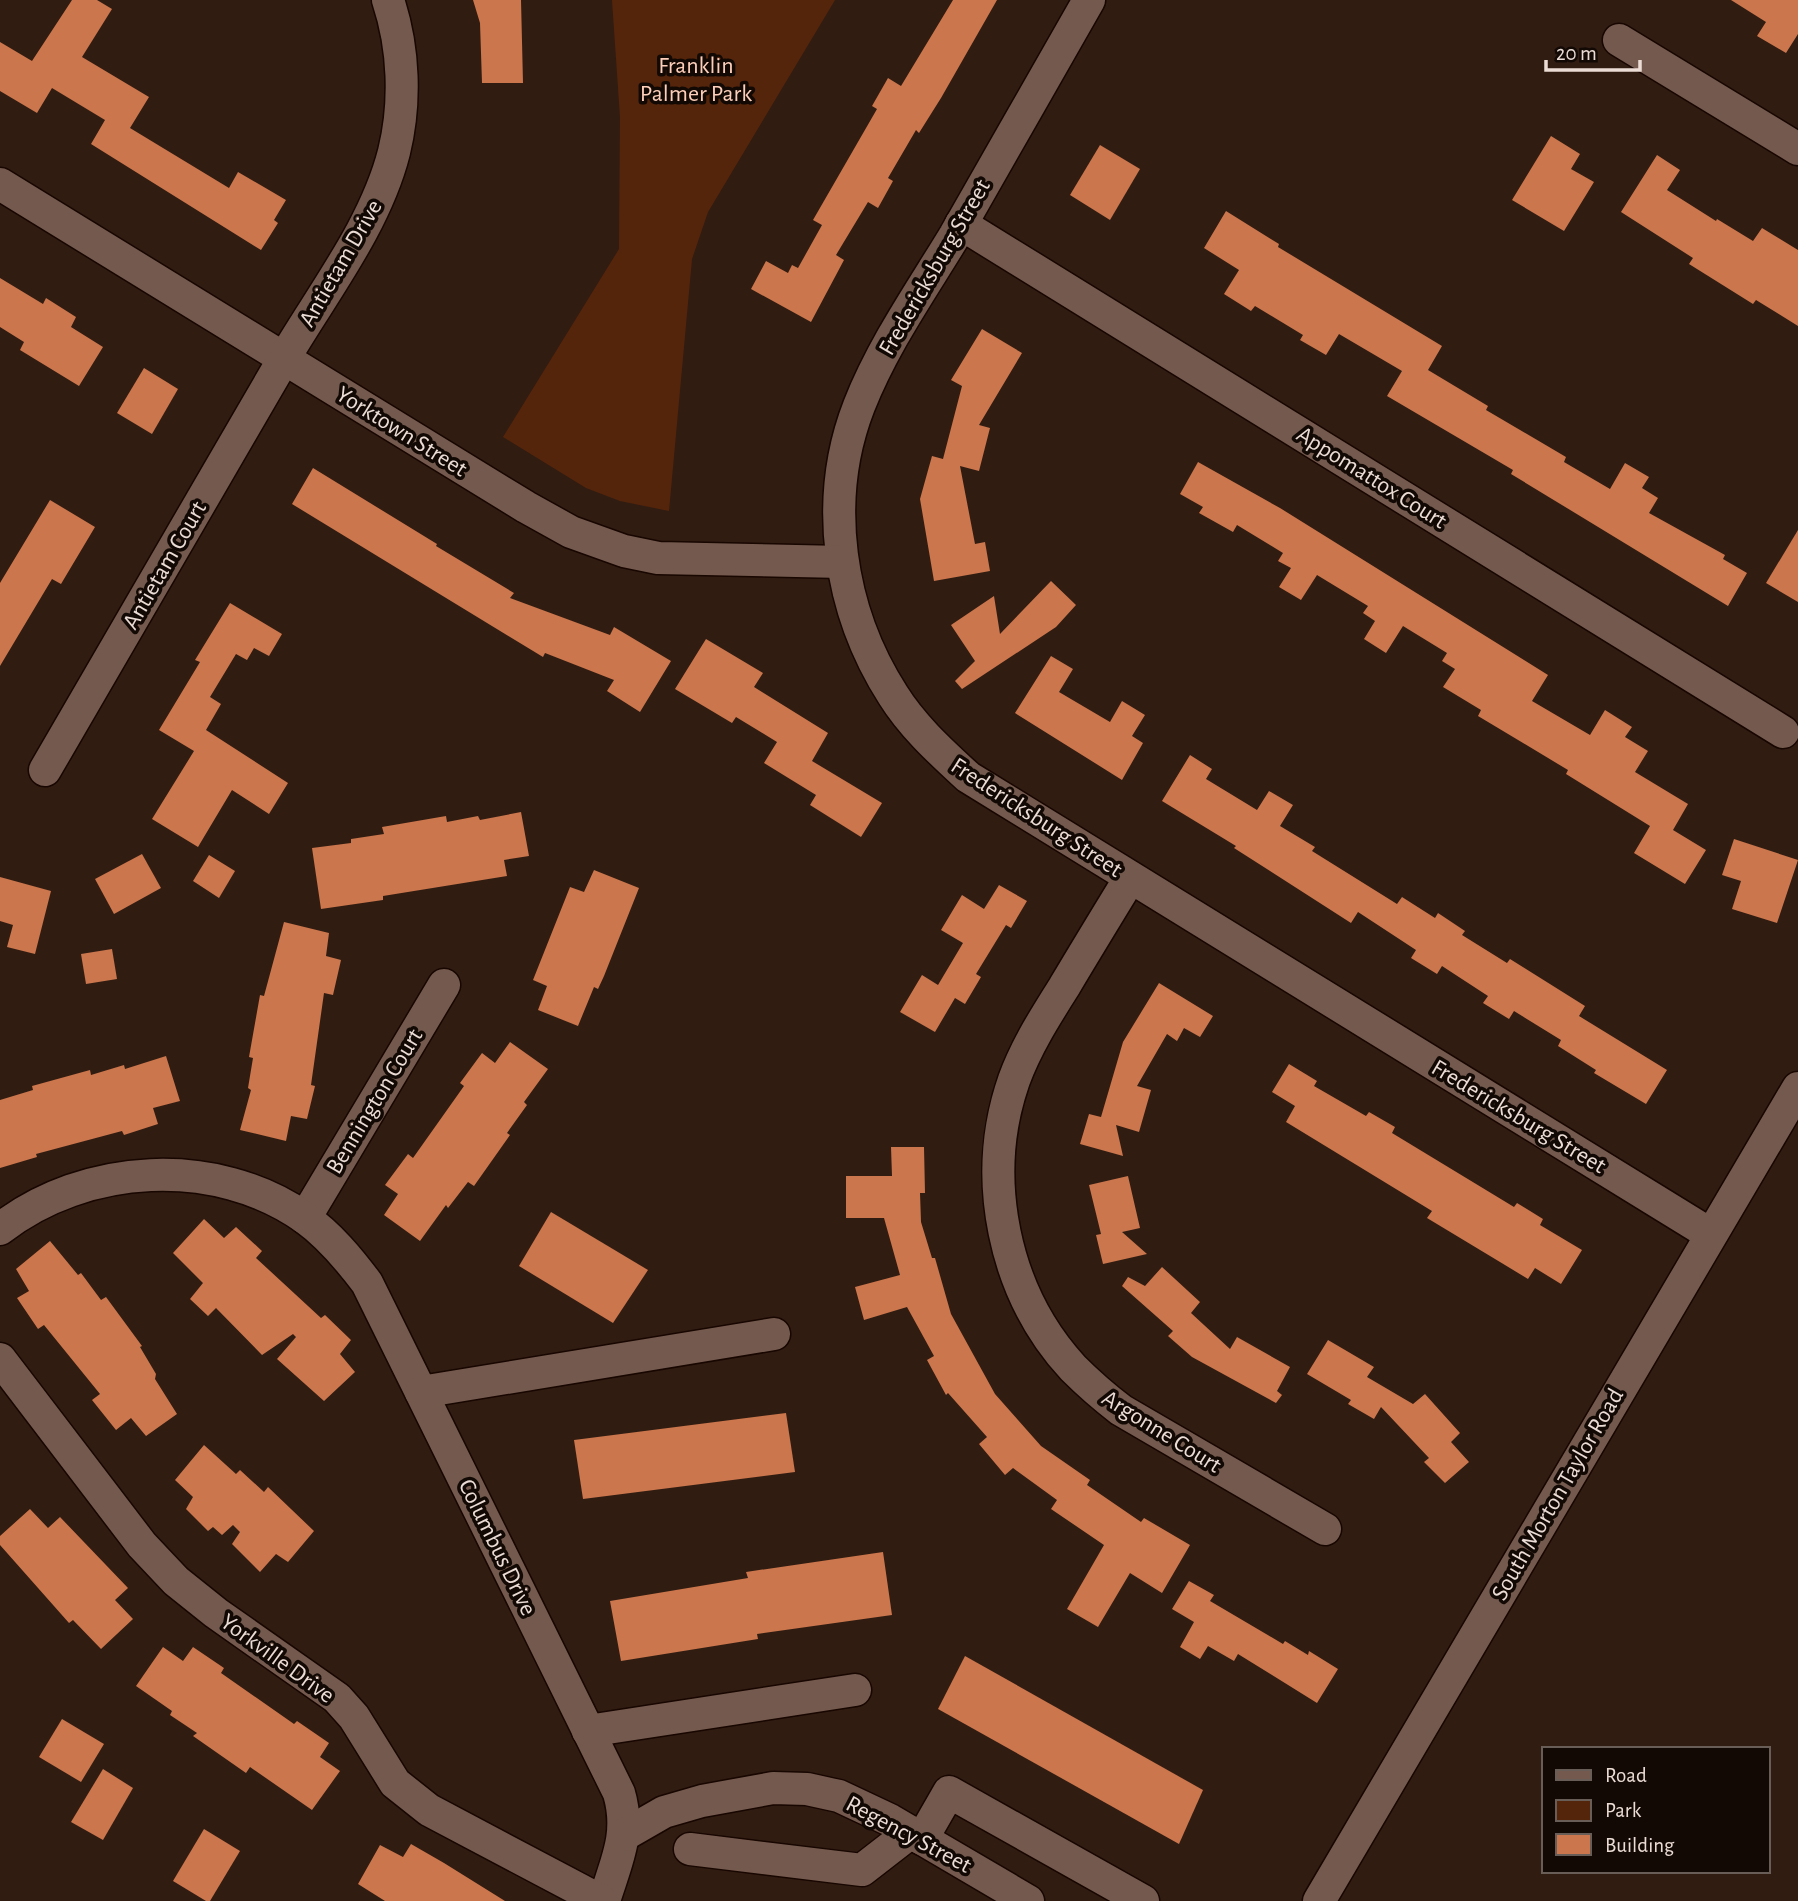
<svg xmlns="http://www.w3.org/2000/svg" width="1798" height="1901" viewBox="0 0 1798 1901" font-family="'Alegreya Sans',sans-serif">
  <rect width="100%" height="100%" fill="#311c12"/>
  <path fill="#55250b" d="M 612,0 L 835,0 L 708,212 L 692,259 L 669,511 L 620,501 L 586,488 L 503,437 L 619,249 L 620,117 Z"/>
  <g fill="#cb764c">
    <path d="M 72,0 L 97,0 L 112,9 L 82,57 L 149,97 L 130,128 L 229,188 L 238,172 L 286,200 L 274,220 L 278,223 L 261,250 L 91,144 L 105,120 L 52,88 L 37,113 L 0,91 L 0,42 L 32,61 Z"/>
    <path d="M 473,0 L 521,0 L 523,83 L 482,83 L 480,23 Z"/>
    <path d="M 953,0 L 997,0 L 941,98 L 919,133 L 916,130 L 888,178 L 893,181 L 878,208 L 868,202 L 836,255 L 844,260 L 811,322 L 751,289 L 766,261 L 788,273 L 792,265 L 798,268 L 822,225 L 813,220 L 877,109 L 872,106 L 888,78 L 901,86 Z"/>
    <path d="M 1731,0 L 1798,0 L 1798,34 L 1786,53 L 1757,36 L 1766,22 Z"/>
    <path d="M 1551,136 L 1580,154 L 1571,169 L 1594,182 L 1564,231 L 1512,200 Z"/>
    <path d="M 1100,145 L 1140,169 L 1110,220 L 1070,195 Z"/>
    <path d="M 1657,155 L 1680,170 L 1667,190 L 1716,221 L 1717,219 L 1753,241 L 1762,228 L 1798,250 L 1798,326 L 1756,300 L 1753,304 L 1689,264 L 1693,258 L 1621,212 Z"/>
    <path d="M 1226,211 L 1279,244 L 1278,247 L 1442,346 L 1428,370 L 1488,406 L 1486,410 L 1566,457 L 1564,462 L 1610,489 L 1625,463 L 1649,477 L 1642,488 L 1658,498 L 1649,513 L 1725,555 L 1723,559 L 1747,573 L 1728,606 L 1511,474 L 1513,470 L 1387,396 L 1402,371 L 1339,334 L 1326,355 L 1300,340 L 1303,335 L 1255,306 L 1251,311 L 1224,294 L 1239,270 L 1204,248 Z"/>
    <path d="M 0,278 L 43,304 L 46,298 L 76,317 L 71,327 L 103,347 L 79,386 L 20,350 L 24,342 L 0,327 Z"/>
    <path d="M 982,329 L 1022,353 L 979,425 L 990,428 L 979,471 L 960,466 L 975,544 L 985,542 L 990,571 L 934,581 L 920,499 L 932,456 L 943,459 L 962,386 L 951,380 Z"/>
    <path d="M 144,368 L 178,389 L 152,434 L 117,413 Z"/>
    <path d="M 1198,462 L 1280,508 L 1548,675 L 1532,701 L 1590,735 L 1605,710 L 1632,727 L 1625,737 L 1648,751 L 1635,772 L 1688,804 L 1673,830 L 1706,850 L 1685,884 L 1634,853 L 1650,826 L 1566,774 L 1568,770 L 1478,716 L 1481,710 L 1443,687 L 1455,669 L 1442,661 L 1447,653 L 1403,626 L 1386,653 L 1364,639 L 1375,621 L 1363,613 L 1368,606 L 1317,575 L 1301,600 L 1279,587 L 1291,568 L 1278,561 L 1283,553 L 1237,525 L 1233,532 L 1199,513 L 1203,507 L 1180,494 Z"/>
    <path d="M 313,468 L 437,544 L 436,546 L 514,593 L 510,598 L 610,635 L 614,627 L 671,661 L 640,712 L 607,691 L 614,680 L 545,653 L 543,657 L 292,504 Z"/>
    <path d="M 50,500 L 95,527 L 61,584 L 52,579 L 0,666 L 0,583 Z"/>
    <path d="M 1798,530 L 1798,602 L 1766,583 Z"/>
    <path d="M 1051,581 L 1076,605 L 1056,627 L 962,689 L 955,681 L 975,661 L 951,625 L 994,596 L 1000,634 Z"/>
    <path d="M 230,603 L 282,634 L 269,656 L 254,648 L 247,660 L 236,654 L 210,697 L 221,704 L 206,730 L 288,783 L 269,814 L 232,790 L 198,847 L 152,819 L 194,751 L 159,730 L 200,662 L 195,660 Z"/>
    <path d="M 706,639 L 763,673 L 754,687 L 828,733 L 812,761 L 882,803 L 861,837 L 810,805 L 816,795 L 764,763 L 777,742 L 736,717 L 732,723 L 675,689 Z"/>
    <path d="M 1051,656 L 1073,669 L 1059,692 L 1110,722 L 1122,701 L 1145,715 L 1132,736 L 1143,743 L 1122,780 L 1015,713 Z"/>
    <path d="M 1190,755 L 1212,769 L 1206,779 L 1257,810 L 1269,791 L 1293,805 L 1280,826 L 1315,847 L 1312,851 L 1397,904 L 1402,897 L 1435,918 L 1438,913 L 1465,931 L 1462,935 L 1507,963 L 1510,959 L 1585,1006 L 1579,1016 L 1667,1070 L 1646,1104 L 1594,1073 L 1596,1070 L 1558,1046 L 1561,1040 L 1514,1011 L 1509,1019 L 1483,1003 L 1488,996 L 1442,966 L 1437,974 L 1411,958 L 1416,950 L 1358,912 L 1351,923 L 1234,848 L 1236,846 L 1162,801 Z"/>
    <path d="M 521,812 L 529,856 L 504,860 L 507,876 L 383,896 L 383,900 L 321,909 L 312,848 L 351,843 L 351,839 L 384,834 L 382,827 L 446,816 L 447,822 L 478,816 L 480,820 Z"/>
    <path d="M 1734,839 L 1798,860 L 1777,923 L 1732,909 L 1741,881 L 1722,875 Z"/>
    <path d="M 142,854 L 161,888 L 114,914 L 95,879 Z"/>
    <path d="M 209,855 L 235,871 L 219,898 L 193,881 Z"/>
    <path d="M 594,870 L 639,888 L 604,976 L 598,989 L 594,987 L 578,1026 L 538,1010 L 547,986 L 533,980 L 570,887 L 584,892 Z"/>
    <path d="M 0,877 L 51,891 L 35,954 L 7,947 L 13,925 L 0,921 Z"/>
    <path d="M 999,885 L 1027,901 L 1011,928 L 1006,925 L 976,974 L 981,977 L 965,1004 L 955,998 L 935,1032 L 900,1012 L 922,975 L 938,985 L 963,943 L 941,930 L 962,895 L 984,909 Z"/>
    <path d="M 284,922 L 329,933 L 326,956 L 341,960 L 333,995 L 324,993 L 311,1085 L 315,1086 L 307,1119 L 291,1116 L 286,1141 L 240,1130 L 251,1090 L 248,1088 L 253,1058 L 249,1057 L 260,995 L 264,996 Z"/>
    <path d="M 112,949 L 117,979 L 86,984 L 81,954 Z"/>
    <path d="M 1159,983 L 1213,1016 L 1200,1037 L 1184,1028 L 1177,1041 L 1167,1034 L 1137,1086 L 1151,1090 L 1139,1132 L 1116,1125 L 1123,1156 L 1080,1144 L 1089,1114 L 1101,1117 L 1123,1042 Z"/>
    <path d="M 510,1042 L 548,1069 L 524,1102 L 527,1105 L 507,1133 L 510,1135 L 474,1186 L 468,1182 L 448,1208 L 446,1205 L 420,1241 L 384,1215 L 398,1194 L 385,1185 L 408,1154 L 413,1158 L 464,1086 L 460,1083 L 482,1053 L 495,1063 Z"/>
    <path d="M 166,1056 L 180,1101 L 153,1108 L 158,1124 L 124,1135 L 122,1131 L 36,1154 L 37,1157 L 0,1168 L 0,1100 L 33,1090 L 32,1086 L 90,1070 L 91,1075 L 124,1065 L 125,1069 Z"/>
    <path d="M 1289,1064 L 1317,1081 L 1314,1086 L 1366,1116 L 1369,1112 L 1395,1127 L 1392,1133 L 1514,1207 L 1517,1203 L 1543,1219 L 1540,1225 L 1582,1250 L 1561,1284 L 1535,1268 L 1528,1279 L 1500,1262 L 1427,1218 L 1432,1211 L 1286,1122 L 1295,1106 L 1272,1092 Z"/>
    <path d="M 891,1147 L 924,1147 L 925,1193 L 920,1193 L 921,1222 L 932,1258 L 935,1258 L 951,1314 L 995,1394 L 1041,1446 L 1090,1480 L 1087,1485 L 1141,1522 L 1144,1518 L 1190,1545 L 1162,1593 L 1130,1573 L 1098,1627 L 1067,1609 L 1104,1545 L 1051,1509 L 1057,1500 L 1013,1468 L 1005,1475 L 979,1444 L 987,1437 L 948,1393 L 946,1395 L 927,1360 L 934,1356 L 907,1307 L 864,1320 L 855,1287 L 900,1275 L 884,1218 L 846,1218 L 846,1176 L 892,1176 Z"/>
    <path d="M 1128,1176 L 1140,1228 L 1122,1232 L 1147,1254 L 1103,1264 L 1096,1235 L 1101,1234 L 1089,1185 Z"/>
    <path d="M 551,1212 L 648,1270 L 613,1323 L 519,1266 Z"/>
    <path d="M 204,1219 L 224,1238 L 236,1227 L 262,1251 L 256,1258 L 321,1318 L 325,1315 L 351,1340 L 340,1354 L 355,1372 L 324,1401 L 277,1359 L 296,1337 L 293,1334 L 262,1355 L 216,1308 L 208,1316 L 190,1299 L 203,1283 L 173,1253 Z"/>
    <path d="M 50,1241 L 78,1275 L 81,1273 L 101,1300 L 106,1297 L 142,1346 L 140,1347 L 156,1374 L 155,1379 L 177,1414 L 146,1436 L 131,1418 L 116,1430 L 92,1400 L 100,1394 L 44,1325 L 38,1329 L 17,1298 L 29,1291 L 16,1269 Z"/>
    <path d="M 1162,1267 L 1200,1302 L 1191,1313 L 1230,1349 L 1237,1337 L 1290,1367 L 1277,1391 L 1282,1395 L 1276,1403 L 1192,1357 L 1168,1336 L 1173,1331 L 1122,1286 L 1128,1277 L 1145,1286 Z"/>
    <path d="M 1328,1340 L 1374,1367 L 1367,1377 L 1413,1404 L 1425,1394 L 1460,1433 L 1451,1442 L 1469,1462 L 1445,1483 L 1424,1462 L 1429,1458 L 1381,1407 L 1374,1419 L 1348,1404 L 1351,1400 L 1307,1374 Z"/>
    <path d="M 786,1413 L 795,1472 L 583,1499 L 574,1440 Z"/>
    <path d="M 204,1445 L 236,1474 L 240,1470 L 264,1492 L 268,1487 L 314,1531 L 288,1562 L 276,1554 L 260,1572 L 232,1544 L 240,1532 L 233,1525 L 222,1535 L 213,1527 L 208,1531 L 186,1509 L 193,1497 L 175,1480 Z"/>
    <path d="M 30,1509 L 48,1528 L 60,1517 L 128,1588 L 115,1600 L 133,1619 L 101,1649 L 73,1620 L 69,1623 L 0,1545 L 0,1536 Z"/>
    <path d="M 883,1552 L 892,1615 L 757,1634 L 758,1639 L 621,1661 L 610,1601 L 748,1578 L 746,1572 Z"/>
    <path d="M 1189,1581 L 1214,1595 L 1210,1601 L 1283,1644 L 1285,1641 L 1308,1655 L 1309,1651 L 1338,1669 L 1317,1703 L 1238,1654 L 1234,1661 L 1208,1646 L 1200,1659 L 1180,1647 L 1194,1622 L 1172,1609 Z"/>
    <path d="M 163,1647 L 183,1661 L 193,1647 L 224,1668 L 221,1673 L 294,1724 L 297,1721 L 329,1743 L 320,1757 L 340,1771 L 312,1810 L 250,1767 L 246,1773 L 193,1736 L 197,1733 L 170,1715 L 172,1711 L 136,1686 Z"/>
    <path d="M 965,1656 L 1203,1790 L 1179,1844 L 938,1709 Z"/>
    <path d="M 62,1719 L 104,1744 L 81,1782 L 39,1757 Z"/>
    <path d="M 103,1769 L 133,1788 L 103,1840 L 71,1822 Z"/>
    <path d="M 204,1829 L 240,1851 L 210,1901 L 206,1901 L 173,1881 Z"/>
    <path d="M 411,1844 L 444,1863 L 505,1901 L 385,1901 L 358,1884 L 380,1845 L 403,1857 Z"/>
  </g>
  <g fill="none" stroke-linecap="round" stroke-linejoin="round">
    <defs>
      <g id="minor">
        <path d="M 1089,0 C 1044,78 1000,157 955,235 C 921,291 883,345 859,406 C 822,501 839,611 893,695 C 913,727 941,752 968,777 L 1710,1234"/>
        <path d="M 1619,40 L 1798,149"/>
        <path d="M 0,184 L 526,507 L 571,532 L 624,551 L 658,558 L 842,562"/>
        <path d="M 961,224 L 1783,732"/>
        <path d="M 45,770 C 124,634 203,498 282,362 C 321,295 375,227 394,152 C 406,103 404,48 388,0"/>
        <path d="M 1130,878 C 1108,914 1086,950 1064,987 C 1045,1017 1026,1047 1014,1080 C 980,1177 1003,1292 1073,1368 C 1088,1383 1104,1397 1121,1410 L 1325,1529"/>
        <path d="M 305,1218 L 444,985"/>
        <path d="M 0,1229 C 84,1163 216,1155 305,1218 C 330,1236 349,1259 367,1283 L 619,1793 C 631,1834 616,1862 604,1901"/>
        <path d="M 0,1359 L 142,1545 L 176,1581 L 216,1613 L 337,1698 L 354,1717 L 395,1783 L 429,1810 L 601,1901"/>
        <path d="M 421,1392 L 774,1334"/>
        <path d="M 588,1731 L 855,1690"/>
        <path d="M 624,1835 L 664,1812 L 702,1801 L 773,1788 L 807,1789 L 839,1796 L 890,1820 L 1028,1901"/>
        <path d="M 922,1839 L 949,1792 L 1143,1901"/>
        <path d="M 690,1849 L 862,1870 L 911,1832"/>
        <path d="M 1319,1901 L 1798,1088"/>
      </g>
    </defs>
    <use href="#minor" stroke="#180601" stroke-width="35"/>
    <use href="#minor" stroke="#745a4e" stroke-width="32"/>
  </g>
  <g text-anchor="middle" stroke-width="7" stroke-linejoin="round" paint-order="stroke">
    <g font-size="24" fill="#fdceb9" stroke="#120905">
      <text x="696" y="73">Franklin<tspan x="696" dy="28">Palmer Park</tspan></text>
    </g>
    <g font-size="24" fill="#ebdcd5" stroke="#120905">
      <text transform="translate(340 263) rotate(-60)" y="8">Antietam Drive</text>
      <text transform="translate(934 267) rotate(-60)" y="8">Fredericksburg Street</text>
      <text transform="translate(402 431) rotate(32)" y="8">Yorktown Street</text>
      <text transform="translate(1372 477) rotate(32)" y="8">Appomattox Court</text>
      <text transform="translate(164 565) rotate(-60)" y="8">Antietam Court</text>
      <text transform="translate(1037 817) rotate(33)" y="8">Fredericksburg Street</text>
      <text transform="translate(374 1101) rotate(-59)" y="8">Bennington Court</text>
      <text transform="translate(1519 1116) rotate(31)" y="8">Fredericksburg Street</text>
      <text transform="translate(1162 1431) rotate(32)" y="8">Argonne Court</text>
      <text transform="translate(1557 1494) rotate(-60)" y="8">South Morton Taylor Road</text>
      <text transform="translate(498 1547) rotate(64)" y="8">Columbus Drive</text>
      <text transform="translate(278 1658) rotate(36)" y="8">Yorkville Drive</text>
      <text transform="translate(909 1834) rotate(28)" y="8">Regency Street</text>
    </g>
  </g>
  <rect x="1542" y="1747" width="228" height="126" fill="#120905" stroke="#695d58" stroke-width="2"/>
  <rect x="1556" y="1770" width="35" height="10" fill="#745a4e" stroke="#695d58" stroke-width="2"/>
  <text x="1605" y="1782" font-size="21" fill="#ebdcd5">Road</text>
  <rect x="1556" y="1800" width="35" height="21" fill="#55250b" stroke="#695d58" stroke-width="2"/>
  <text x="1605" y="1817" font-size="21" fill="#ebdcd5">Park</text>
  <rect x="1556" y="1834" width="35" height="21" fill="#cb764c" stroke="#695d58" stroke-width="2"/>
  <text x="1605" y="1852" font-size="21" fill="#ebdcd5">Building</text>
  <path d="M1546 60v10h94v-10" fill="none" stroke="#ebdcd5" stroke-width="3.5"/>
  <text x="1556" y="60" font-size="21" fill="#ebdcd5" stroke="#120905" stroke-width="5" paint-order="stroke">20 m</text>
</svg>
